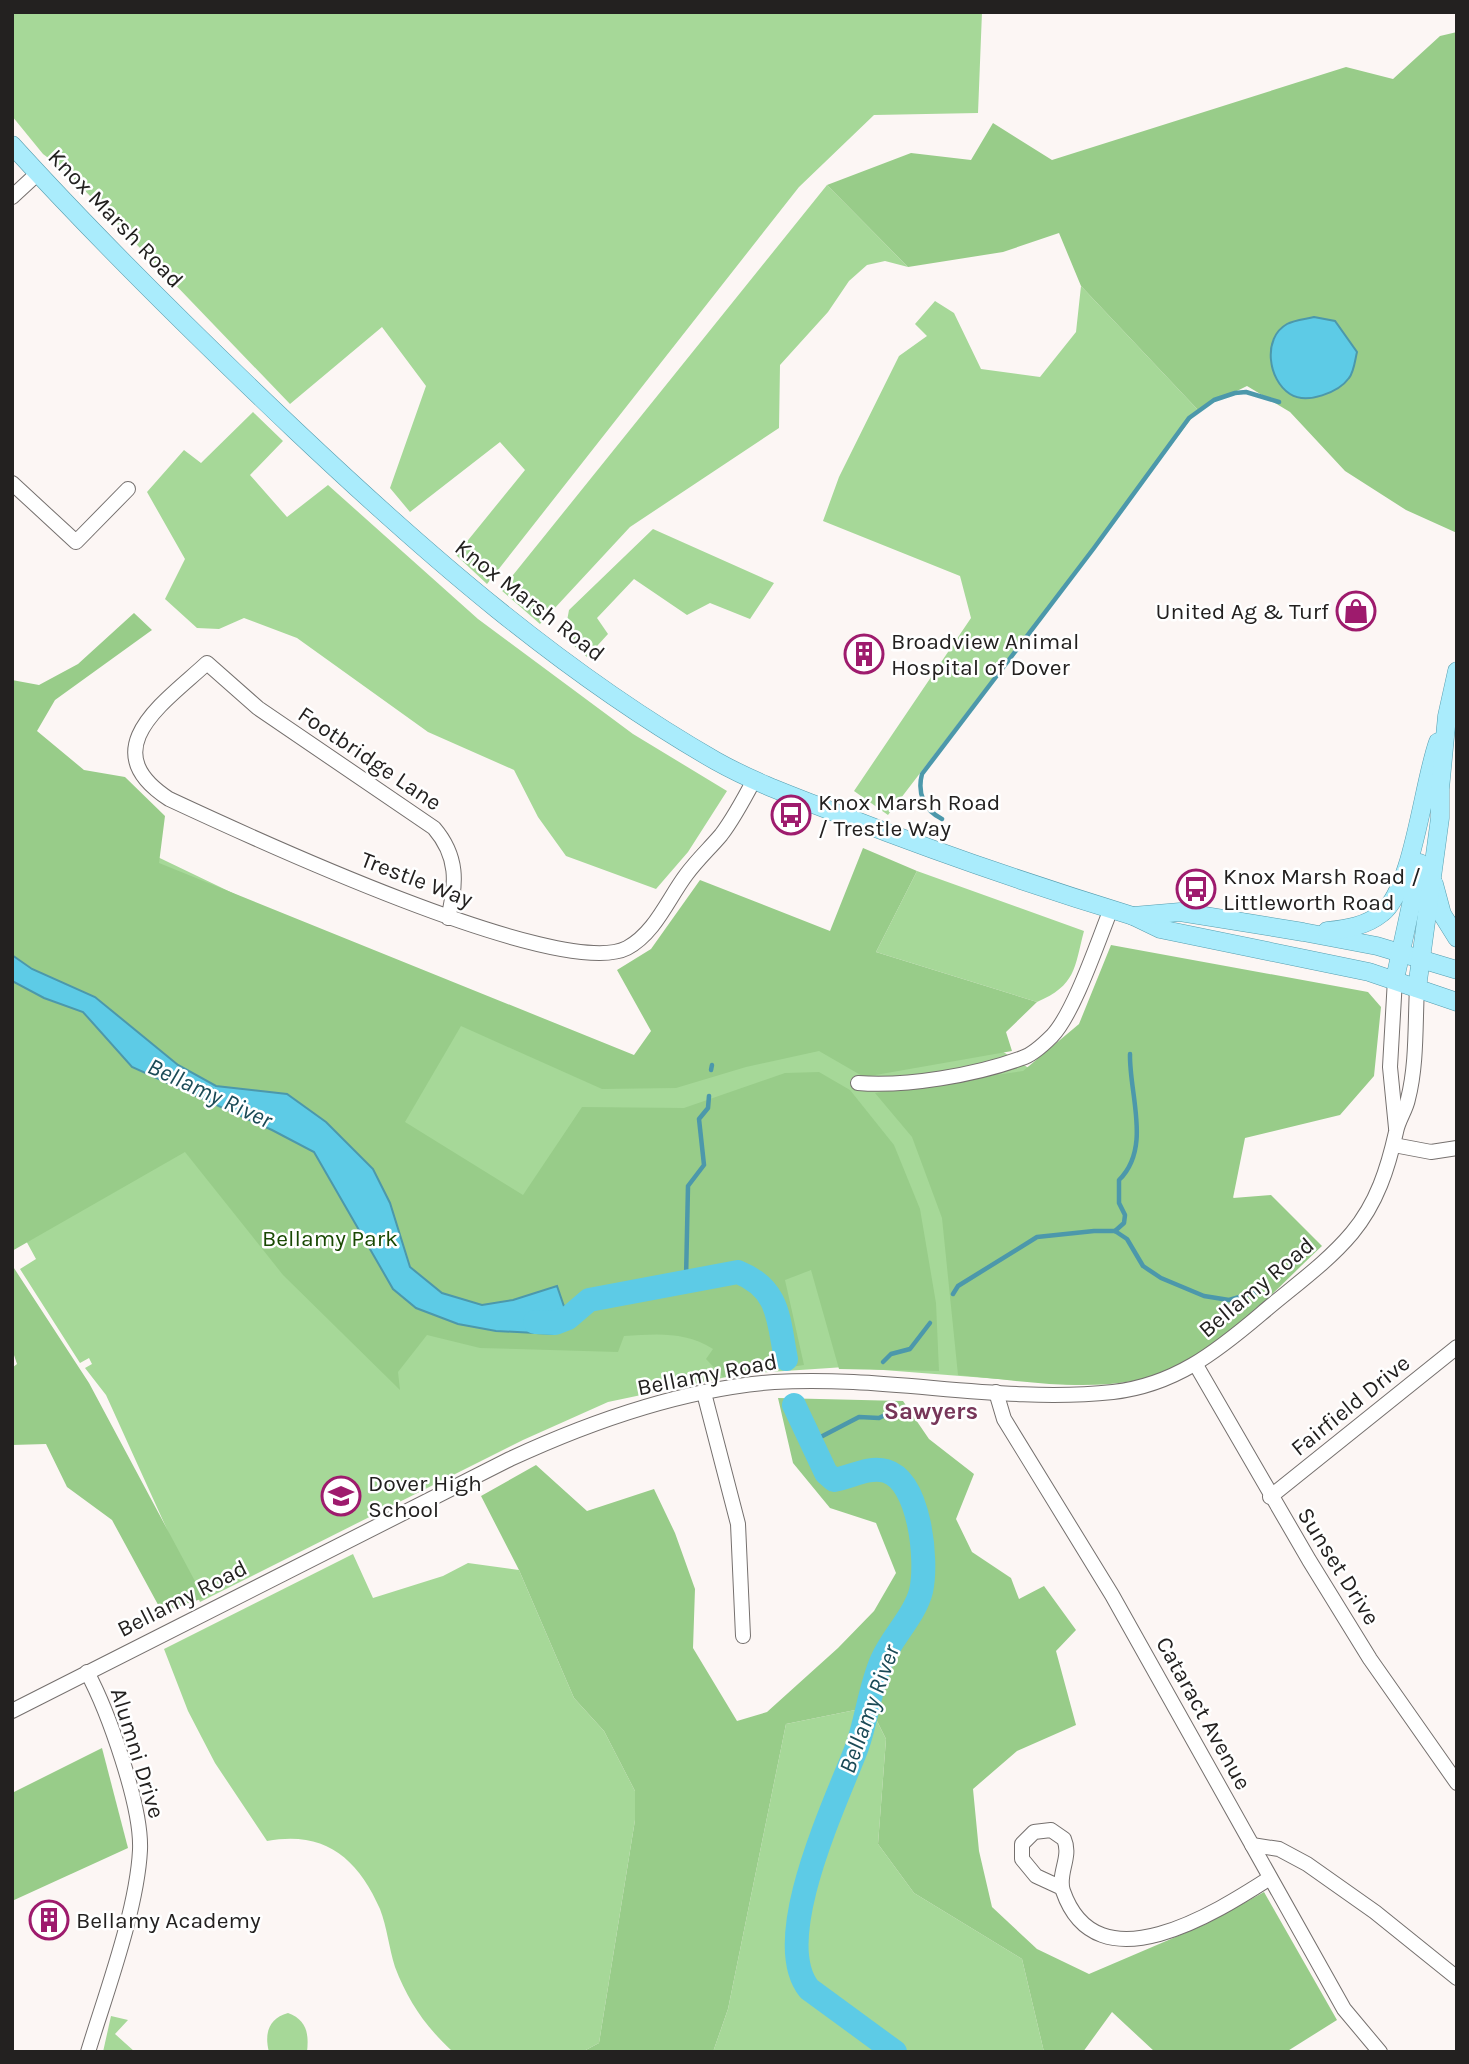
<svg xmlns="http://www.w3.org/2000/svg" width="1469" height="2064" viewBox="0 0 1469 2064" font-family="Karla,sans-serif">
  <rect width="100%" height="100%" fill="#fcf6f4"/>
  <g fill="#a6d898">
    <path d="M 12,12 L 982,12 L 978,113 L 874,115 L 799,187 L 487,584 L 456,555 L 525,470 L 500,442 L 410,512 L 390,488 L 426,386 L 382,327 L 290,404 L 67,172 L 43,154 L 12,116 Z"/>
    <path d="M 827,185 L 908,267 L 885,261 L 867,265 L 849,281 L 828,312 L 780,365 L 779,428 L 630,527 L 540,624 L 501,590 Z"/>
    <path d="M 1081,286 L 1198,410 L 888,815 L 854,791 L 971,618 L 960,576 L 823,521 L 839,477 L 899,356 L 927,336 L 915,324 L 935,301 L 954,313 L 981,369 L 1040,377 L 1076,332 Z"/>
    <path d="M 253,412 L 283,441 L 250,475 L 287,517 L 328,485 L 478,619 L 633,734 L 727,791 L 688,852 L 656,889 L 566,856 L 538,817 L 514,770 L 428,732 L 297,638 L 244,618 L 219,629 L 197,628 L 165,599 L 185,559 L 147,492 L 184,450 L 201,463 Z"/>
    <path d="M 653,529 L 774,583 L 750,619 L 710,603 L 687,615 L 634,579 L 597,618 L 608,634 L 587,657 L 564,637 L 569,610 Z"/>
    <path d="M 12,787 L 636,1087 L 823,938 L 1313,1248 L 1127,1374 L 1076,1385 L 845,1367 L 741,1374 L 608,1402 L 523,1440 L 200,1602 L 106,1395 L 85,1368 L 92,1364 L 89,1358 L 80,1363 L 20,1269 L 36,1259 L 12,1215 Z"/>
    <path d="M 917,871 L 1084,931 C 1074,969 1076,985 1037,1002 L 876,952 Z"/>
    <path d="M 353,1554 L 373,1598 L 443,1576 L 468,1563 L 519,1570 L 574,1698 L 604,1731 L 635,1791 L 635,1820 L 599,2043 L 582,2052 L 452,2051 C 425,2026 408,2001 395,1967 C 389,1948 387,1927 380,1909 C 358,1858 324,1830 267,1841 L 215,1763 L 188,1711 L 164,1649 Z"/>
    <path d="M 870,1707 L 886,1739 L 878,1844 L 914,1893 L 1022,1959 L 1044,2052 L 713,2052 L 728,2009 L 786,1724 Z"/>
    <path d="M 288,2013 C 307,2020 309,2034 307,2052 L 269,2052 C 264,2033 269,2018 288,2013 Z"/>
    <path d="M 111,2016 L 128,2020 L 115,2034 L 135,2052 L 103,2052 Z"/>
  </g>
  <g fill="#98cc89">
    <path d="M 1457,32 L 1457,533 L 1406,510 L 1345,471 L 1290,412 L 1247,386 L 1198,410 L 1081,286 L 1059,233 L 1003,252 L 908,267 L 827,185 L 911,153 L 971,160 L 993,123 L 1052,160 L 1346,67 L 1393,79 L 1440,36 Z"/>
    <path d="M 134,613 L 152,630 L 55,700 L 37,731 L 84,770 L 125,777 L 165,816 L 159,863 L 634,1055 L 651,1031 L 617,970 L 651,949 L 700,880 L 830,931 L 863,848 L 917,871 L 876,952 L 1037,1002 L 1006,1032 L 1012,1051 L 864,1077 L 819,1051 L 746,1067 L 676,1088 L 602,1089 L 461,1026 L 405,1122 L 523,1195 L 582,1107 L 684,1108 L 785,1073 L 819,1072 L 850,1090 L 894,1145 L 920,1209 L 936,1303 L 939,1371 L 839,1369 L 811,1270 L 785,1280 L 804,1365 L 723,1377 L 706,1359 L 713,1349 C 685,1331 656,1334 624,1336 L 618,1352 L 480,1348 L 427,1335 L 398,1372 L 400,1390 L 283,1275 L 185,1152 L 12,1251 L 12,680 L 39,685 L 78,664 Z"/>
    <path d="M 1111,945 L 1368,992 L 1381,1007 L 1374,1076 L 1340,1115 L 1245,1138 L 1233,1198 L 1271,1195 L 1322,1246 C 1268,1296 1210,1366 1133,1381 C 1077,1391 1015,1380 958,1375 L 942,1218 L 912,1137 L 875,1093 L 1023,1071 L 1079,1024 Z"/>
    <path d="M 12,1265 L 89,1383 L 204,1598 L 162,1612 L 112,1520 L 67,1487 L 46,1444 L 12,1445 L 12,1368 L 17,1364 L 12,1349 Z"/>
    <path d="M 778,1398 L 903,1401 L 929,1439 L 974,1474 L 956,1519 L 972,1552 L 1011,1578 L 1019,1599 L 1044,1586 L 1076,1630 L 1056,1651 L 1076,1725 L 1017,1751 L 973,1789 L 979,1851 L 992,1907 L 1037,1949 L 1089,1974 L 1206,1924 L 1264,1892 L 1337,2020 L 1286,2052 L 1155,2052 L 1112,2012 L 1083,2052 L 1044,2052 L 1022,1959 L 914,1893 L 878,1844 L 886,1739 L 870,1707 L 786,1724 L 728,2009 L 713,2052 L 582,2052 L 599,2043 L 635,1820 L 635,1791 L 604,1731 L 574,1698 L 519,1570 L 481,1496 L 536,1465 L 587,1511 L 654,1489 L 675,1533 L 695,1589 L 693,1648 L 737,1721 L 767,1712 L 838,1648 L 874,1611 L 896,1573 L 876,1523 L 830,1508 L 793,1463 Z"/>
    <path d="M 102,1748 L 128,1848 L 12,1901 L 12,1793 Z"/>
  </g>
  <g fill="#5dcbe6" stroke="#4c98ab" stroke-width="2">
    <path d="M 1314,317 L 1335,321 L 1357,352 C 1355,360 1354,372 1349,378 C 1339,392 1307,405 1290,394 C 1268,380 1262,338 1287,324 C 1294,320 1306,319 1314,317 Z"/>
    <path d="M 12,955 L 32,969 L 95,997 L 178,1065 L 216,1086 L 287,1094 L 326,1122 L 373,1169 L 390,1203 L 410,1267 L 442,1293 L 482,1305 L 513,1300 L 557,1286 L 568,1318 L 554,1334 L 496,1331 L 458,1324 L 416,1308 L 393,1289 L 314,1152 L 272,1130 L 132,1067 L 83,1012 L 44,998 L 12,981 Z"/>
  </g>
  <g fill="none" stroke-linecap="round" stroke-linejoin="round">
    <g stroke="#4c98ab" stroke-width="4.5">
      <path d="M 942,819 C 924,810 917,793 922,774 L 1094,548 L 1189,418 L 1214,400 L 1235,393 L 1246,392 L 1279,402"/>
      <path d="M 711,1070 L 712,1065"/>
      <path d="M 1115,1231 L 1124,1223 L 1125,1215 L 1119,1203 L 1119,1180 C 1152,1148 1129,1094 1130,1054"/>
      <path d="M 686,1279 L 688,1186 L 704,1165 L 699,1119 L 708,1108 L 709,1096"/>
      <path d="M 953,1294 L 958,1286 L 1037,1237 L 1094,1231 L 1115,1231 L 1127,1239 L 1143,1266 L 1161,1278 L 1204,1296 L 1229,1300 L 1257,1292"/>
      <path d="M 883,1362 L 891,1354 L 910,1349 L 930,1323"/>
      <path d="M 811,1442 L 859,1417 L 879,1418 L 889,1413"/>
    </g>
    <g stroke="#5dcbe6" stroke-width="24">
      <path d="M 535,1322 L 555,1323 L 568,1318 L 589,1300 L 738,1272 C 780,1289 778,1319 786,1359"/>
      <path d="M 794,1405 L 826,1473 L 834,1480 C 851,1477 869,1466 886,1471 C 920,1481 928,1561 921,1591 C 915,1615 892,1637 882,1660 C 870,1687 867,1719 857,1747 C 837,1800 769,1939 809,1989 L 895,2052"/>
    </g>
    <defs>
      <g id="minor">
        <path d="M 12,197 L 38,173"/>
        <path d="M 12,483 L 76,542 L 128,489"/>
        <path d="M 448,918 C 457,883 458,856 434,828 L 258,708 L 207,663 C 165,702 92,749 169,799 C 244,834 561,982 627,948 C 655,933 668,899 686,875 C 697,860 710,848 721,835 C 734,818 744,799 754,780"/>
        <path d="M 1395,979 L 1390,1067 L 1396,1128"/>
        <path d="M 858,1083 C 906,1087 976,1075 1022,1058 C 1032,1055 1045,1043 1052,1036 C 1074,1013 1098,941 1111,909"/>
        <path d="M 1394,1145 L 1431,1152 L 1457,1148"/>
        <path d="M 1196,1365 L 1309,1560 L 1370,1659 L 1457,1783"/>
        <path d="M 996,1392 L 1004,1419 L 1112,1595 L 1344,2009 L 1380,2052"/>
        <path d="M 704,1393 L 738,1524 L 743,1636"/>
        <path d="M 1270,1497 L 1457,1347"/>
        <path d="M 87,1672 C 108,1711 142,1806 140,1850 C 137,1910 106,1993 88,2052"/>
        <path d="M 12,1711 L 510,1459 C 592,1421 683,1389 774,1382 C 887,1375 1001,1404 1113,1392 C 1174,1385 1215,1353 1261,1314 C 1291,1288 1326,1264 1352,1233 C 1377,1203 1388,1168 1396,1132 C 1398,1120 1406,1110 1408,1099 C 1417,1064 1415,1024 1417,988"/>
        <path d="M 1252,1845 L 1279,1849 L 1307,1864 L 1375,1912 L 1457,1978"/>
        <path d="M 1062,1888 L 1036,1876 L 1022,1859 L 1022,1844 L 1034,1832 L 1051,1830 L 1064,1839 C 1072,1857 1057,1874 1063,1891 C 1097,1989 1217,1912 1270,1878"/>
      </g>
      <g id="major">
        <path d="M 12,145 C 103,245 199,339 296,431 C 425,553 562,673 716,761 C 757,784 801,799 844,816 C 939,853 1035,886 1133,916 L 1160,929 L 1369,972 L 1457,1002"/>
        <path d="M 1434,884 L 1442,914 L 1457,938"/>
        <path d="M 1133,916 L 1180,912 L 1303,932 L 1377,946 L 1457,970"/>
        <path d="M 1327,931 C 1347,929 1366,926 1382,913 C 1413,889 1423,783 1438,742"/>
        <path d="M 1395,979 L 1420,863"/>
        <path d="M 1417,988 L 1440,818 L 1440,789 L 1447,716 L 1457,671"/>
      </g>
    </defs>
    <use href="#minor" stroke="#75706e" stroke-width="16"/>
    <use href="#major" stroke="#569dae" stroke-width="19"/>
    <use href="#minor" stroke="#fff" stroke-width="14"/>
    <use href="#major" stroke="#aaecfc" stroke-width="18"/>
  </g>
  <defs>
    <symbol id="shop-ring" viewBox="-11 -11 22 22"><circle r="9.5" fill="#fff" stroke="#9e1b6d" stroke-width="1.5"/><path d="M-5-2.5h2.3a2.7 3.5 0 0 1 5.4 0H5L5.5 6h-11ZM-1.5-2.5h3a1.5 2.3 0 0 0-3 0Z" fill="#9e1b6d"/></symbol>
    <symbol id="building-ring" viewBox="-11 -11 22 22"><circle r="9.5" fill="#fff" stroke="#9e1b6d" stroke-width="1.5"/><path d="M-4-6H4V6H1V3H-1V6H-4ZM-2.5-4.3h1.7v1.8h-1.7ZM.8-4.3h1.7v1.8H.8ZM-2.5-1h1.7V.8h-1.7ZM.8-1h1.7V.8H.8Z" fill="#9e1b6d"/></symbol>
    <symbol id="bus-ring" viewBox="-11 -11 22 22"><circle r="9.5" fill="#fff" stroke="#9e1b6d" stroke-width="1.5"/><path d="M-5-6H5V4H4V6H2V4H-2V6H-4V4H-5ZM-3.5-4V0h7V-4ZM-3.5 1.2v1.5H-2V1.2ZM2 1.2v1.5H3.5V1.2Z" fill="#9e1b6d"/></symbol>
    <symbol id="school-ring" viewBox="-11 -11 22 22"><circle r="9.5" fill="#fff" stroke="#9e1b6d" stroke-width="1.5"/><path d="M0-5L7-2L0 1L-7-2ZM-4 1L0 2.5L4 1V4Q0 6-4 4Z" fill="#9e1b6d"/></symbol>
  </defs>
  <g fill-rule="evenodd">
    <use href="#shop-ring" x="1334" y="589" width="44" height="44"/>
    <use href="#building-ring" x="842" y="632" width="44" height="44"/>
    <use href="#bus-ring" x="769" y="793" width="44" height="44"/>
    <use href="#bus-ring" x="1174" y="867" width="44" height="44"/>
    <use href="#school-ring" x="319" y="1474" width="44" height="44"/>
    <use href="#building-ring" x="27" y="1898" width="44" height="44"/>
  </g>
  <g text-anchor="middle" stroke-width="5" stroke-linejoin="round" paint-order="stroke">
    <g font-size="23" fill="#232120" stroke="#fff">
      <text transform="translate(116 218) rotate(46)" y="8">Knox Marsh Road</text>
      <text transform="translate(530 600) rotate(38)" y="8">Knox Marsh Road</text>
      <text transform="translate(370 758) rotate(34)" y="8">Footbridge Lane</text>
      <text transform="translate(417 879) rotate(21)" y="8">Trestle Way</text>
      <text transform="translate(1256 1287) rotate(-40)" y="8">Bellamy Road</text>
      <text transform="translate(707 1374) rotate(-11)" y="8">Bellamy Road</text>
      <text transform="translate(1350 1405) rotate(-39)" y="8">Fairfield Drive</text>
      <text transform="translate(1339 1566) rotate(58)" y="8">Sunset Drive</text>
      <text transform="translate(182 1598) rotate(-27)" y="8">Bellamy Road</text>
      <text transform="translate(1204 1713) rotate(61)" y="8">Cataract Avenue</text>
      <text transform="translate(138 1753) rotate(73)" y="8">Alumni Drive</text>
    </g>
    <g font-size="23" fill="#232120" stroke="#fff" text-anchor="start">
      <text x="1329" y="619" text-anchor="end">United Ag &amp; Turf</text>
      <text x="891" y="649">Broadview Animal<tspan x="891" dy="26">Hospital of Dover</tspan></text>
      <text x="818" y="810">Knox Marsh Road<tspan x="818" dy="26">/ Trestle Way</tspan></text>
      <text x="1223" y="884">Knox Marsh Road /<tspan x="1223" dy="26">Littleworth Road</tspan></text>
      <text x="368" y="1491">Dover High<tspan x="368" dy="26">School</tspan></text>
      <text x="76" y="1928">Bellamy Academy</text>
    </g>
    <g font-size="23" fill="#184802" stroke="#fff">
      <text x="330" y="1246">Bellamy Park</text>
    </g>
    <g font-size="24" font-style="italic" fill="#1a4a56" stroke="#fff">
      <text transform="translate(210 1093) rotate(25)" y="8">Bellamy River</text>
      <text transform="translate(869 1709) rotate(-70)" y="8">Bellamy River</text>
    </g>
    <g font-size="24" font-weight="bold" fill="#773659" stroke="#fff">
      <text x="931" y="1419">Sawyers</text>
    </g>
  </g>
  <rect width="1469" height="2064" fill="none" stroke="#232120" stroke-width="28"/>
</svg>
